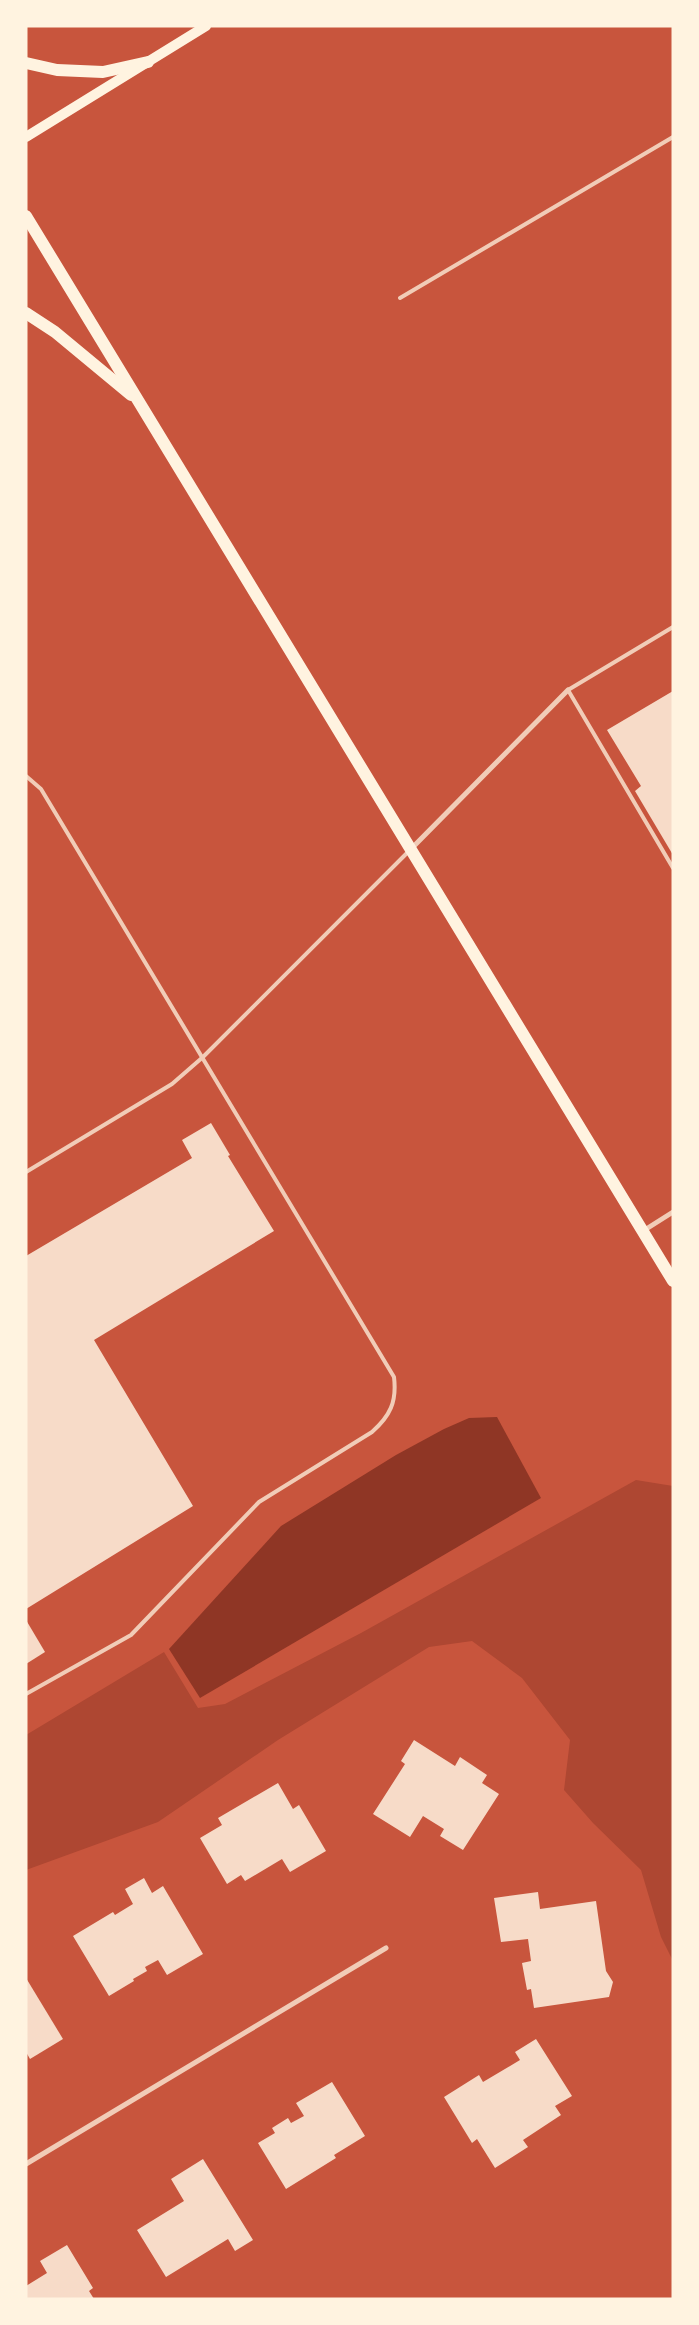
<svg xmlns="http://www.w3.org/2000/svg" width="699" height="2325" viewBox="0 0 699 2325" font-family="'DejaVu Sans',sans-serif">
  <rect width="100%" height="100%" fill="#c8553d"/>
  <path fill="#ae4732" d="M 636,1480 L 673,1486 L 673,1961 L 661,1937 L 641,1870 L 593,1823 L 564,1790 L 570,1740 L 522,1678 L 472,1641 L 429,1647 L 278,1740 L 158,1822 L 26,1870 L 26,1735 L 164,1652 L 198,1708 L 225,1704 L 361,1633 Z"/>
  <path fill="#8f3625" d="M 497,1417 L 541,1498 L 200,1698 L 169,1649 L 281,1526 L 396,1455 L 444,1429 L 469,1418 Z"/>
  <g fill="#f7dbc8">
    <path d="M 673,691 L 673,855 L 635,791 L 641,786 L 607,730 Z"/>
    <path d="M 211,1123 L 230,1155 L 228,1156 L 274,1231 L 94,1340 L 193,1506 L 26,1609 L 26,1256 L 192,1158 L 182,1140 Z"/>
    <path d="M 26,1620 L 45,1652 L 26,1664 Z"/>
    <path d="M 414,1740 L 455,1766 L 460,1757 L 487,1775 L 482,1783 L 499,1794 L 463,1850 L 440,1836 L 444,1829 L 423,1816 L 410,1837 L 373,1814 L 405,1764 L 401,1761 Z"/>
    <path d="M 278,1783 L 293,1809 L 299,1805 L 326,1851 L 290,1872 L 282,1859 L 245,1881 L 241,1875 L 227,1884 L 200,1838 L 222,1825 L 218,1818 Z"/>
    <path d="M 144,1878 L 152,1893 L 163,1886 L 203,1954 L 167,1975 L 158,1960 L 145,1967 L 147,1971 L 133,1979 L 134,1981 L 109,1996 L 73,1936 L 113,1912 L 115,1915 L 133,1904 L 125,1889 Z"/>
    <path d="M 538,1892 L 540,1909 L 596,1901 L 606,1971 L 613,1982 L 609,1997 L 534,2008 L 531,1989 L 527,1990 L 522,1963 L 531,1961 L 528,1939 L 501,1942 L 494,1898 Z"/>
    <path d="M 26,1978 L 63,2039 L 30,2059 L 26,2052 Z"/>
    <path d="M 536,2039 L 572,2096 L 555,2106 L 561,2115 L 523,2140 L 528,2147 L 495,2168 L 477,2139 L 472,2143 L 444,2097 L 479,2075 L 483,2082 L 520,2060 L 515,2052 Z"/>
    <path d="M 332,2082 L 365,2136 L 334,2155 L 336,2158 L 286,2189 L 258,2143 L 275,2133 L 272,2128 L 288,2118 L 291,2123 L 304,2116 L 296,2103 Z"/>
    <path d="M 203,2159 L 253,2240 L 235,2251 L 228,2239 L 166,2277 L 137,2230 L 184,2201 L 171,2179 Z"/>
    <path d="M 67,2245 L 93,2288 L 89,2291 L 94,2299 L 26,2299 L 26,2286 L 47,2273 L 40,2261 Z"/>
  </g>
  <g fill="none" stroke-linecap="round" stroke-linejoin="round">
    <g stroke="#f1ccb7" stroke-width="4">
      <path d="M 400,298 L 673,137"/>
      <path d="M 673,627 L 568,690 L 673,868"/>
      <path d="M 26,776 L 41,789 L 394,1377 C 397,1402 390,1416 372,1432 L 259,1502 L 131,1635 L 26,1694"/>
      <path d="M 26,1172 L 172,1084 L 203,1057 L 409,851"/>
    </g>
    <g stroke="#f1ccb7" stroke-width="5">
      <path d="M 411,849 L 568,690"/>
      <path d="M 643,1231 L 673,1212"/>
      <path d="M 26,2164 L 386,1948"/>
    </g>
    <path stroke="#fff3e0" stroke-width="10" d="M 26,137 L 206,26"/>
    <g stroke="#fff3e0" stroke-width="12">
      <path d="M 26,63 L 57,70 L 103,72 L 148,62"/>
      <path d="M 26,216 L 673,1281"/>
      <path d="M 26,313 L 55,332 L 131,395"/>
    </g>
  </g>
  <rect width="699" height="2325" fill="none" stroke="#fff3e0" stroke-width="55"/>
</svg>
